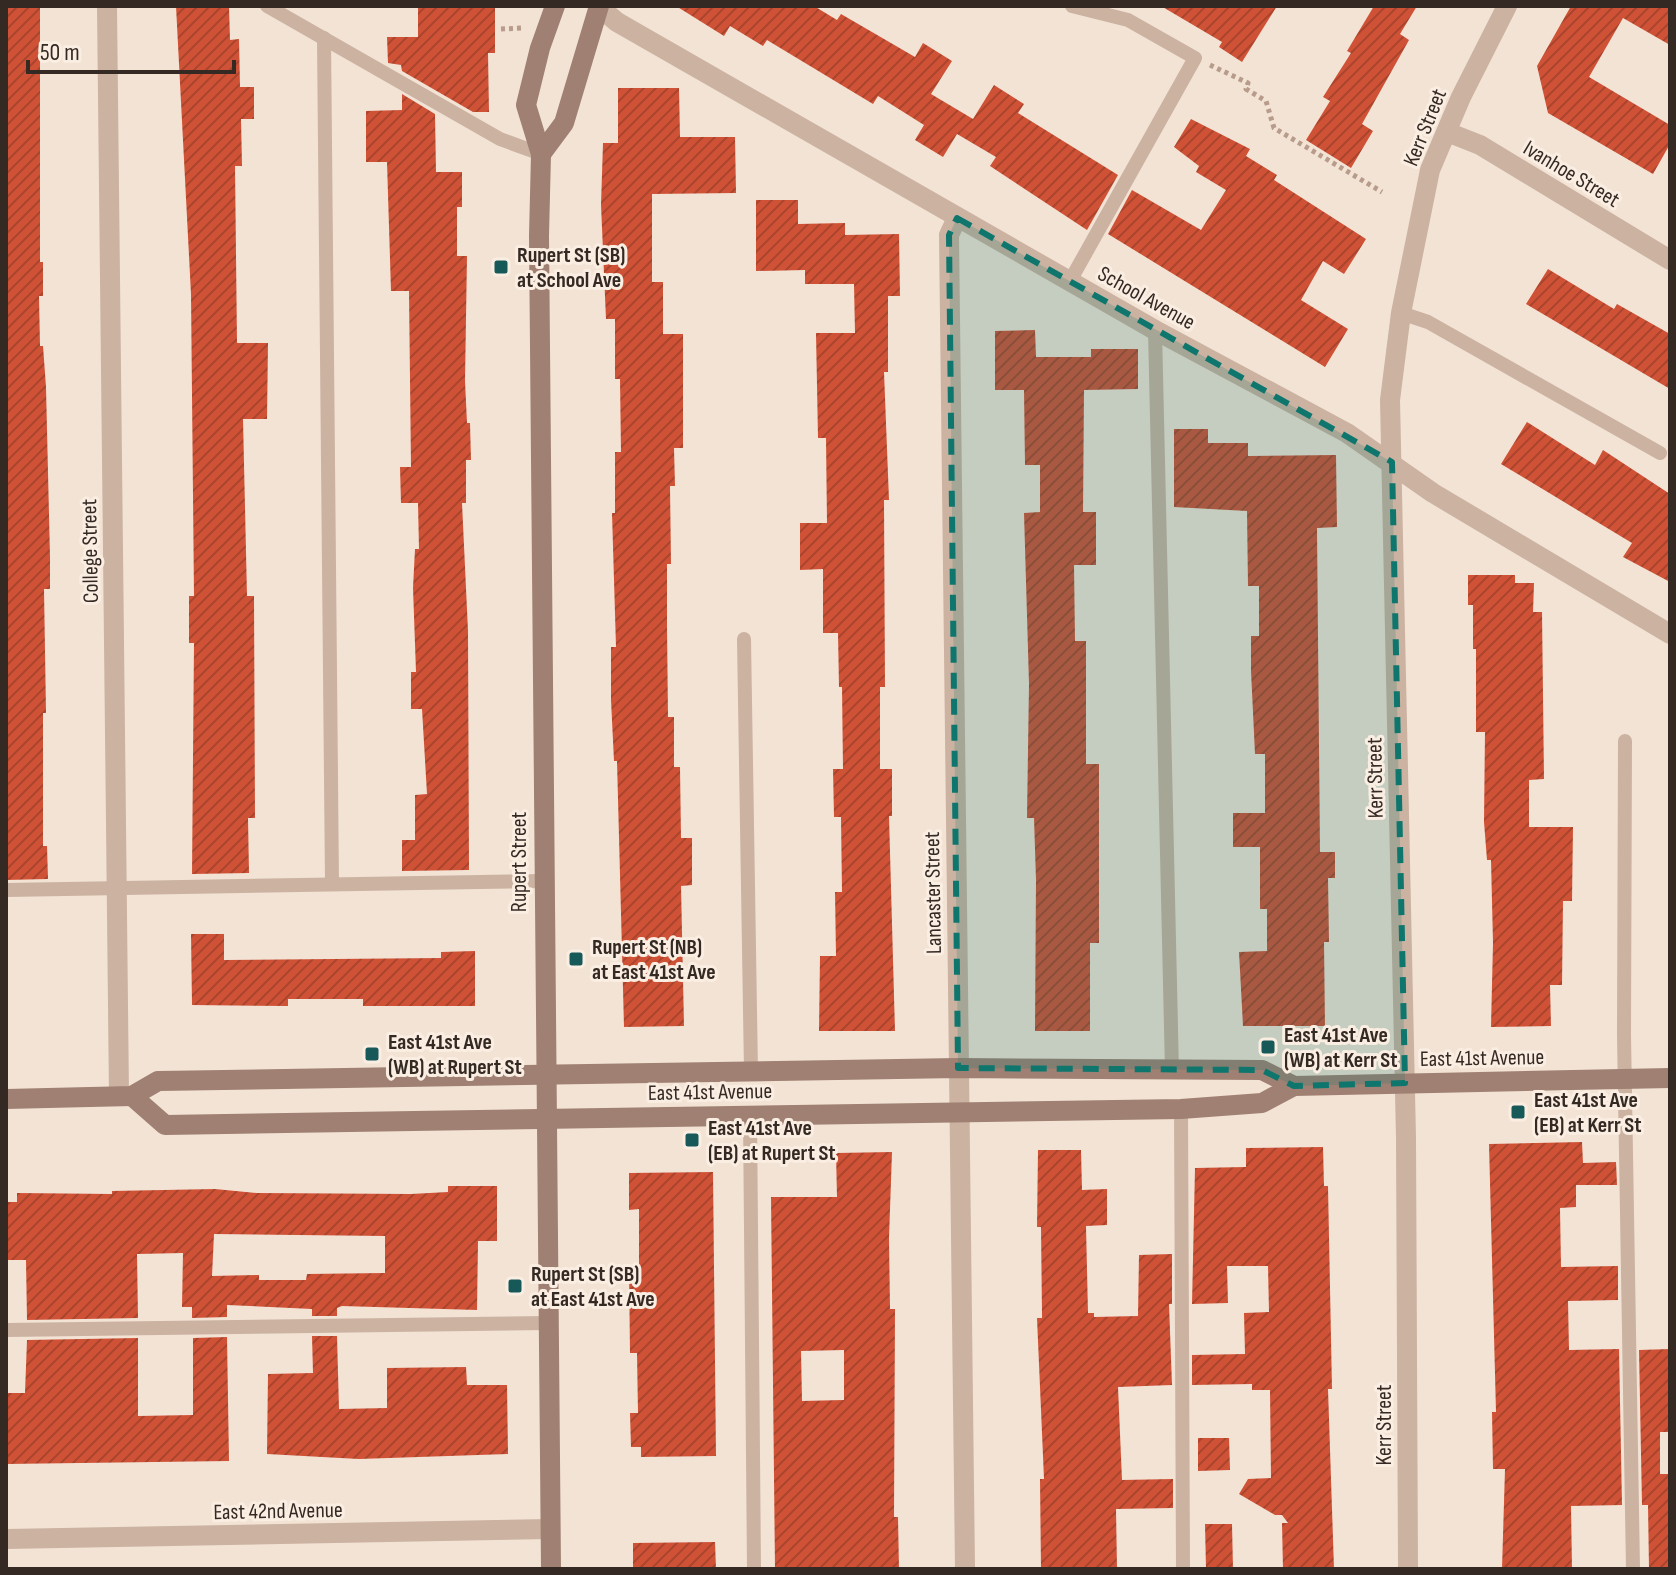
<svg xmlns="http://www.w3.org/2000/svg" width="1676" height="1575" viewBox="0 0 1676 1575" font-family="'Sofia Sans Condensed',sans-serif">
  <defs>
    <pattern id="building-hatch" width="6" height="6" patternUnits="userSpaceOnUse" patternTransform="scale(2)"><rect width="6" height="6" fill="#d05236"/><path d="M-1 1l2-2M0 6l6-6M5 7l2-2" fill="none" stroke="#aa442d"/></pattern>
  </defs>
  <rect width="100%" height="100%" fill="#f3e3d5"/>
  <g fill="url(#building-hatch)" fill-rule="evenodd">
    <path d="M 6,6 L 40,6 L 40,262 L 43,262 L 43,296 L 39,296 L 40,346 L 43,346 L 46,387 L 50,557 L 50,589 L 44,589 L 46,713 L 43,713 L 43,846 L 47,846 L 48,879 L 6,880 Z"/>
    <path d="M 176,6 L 229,6 L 230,40 L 239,39 L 240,87 L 254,87 L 254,119 L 241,119 L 242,166 L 235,166 L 237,343 L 268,343 L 267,419 L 243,419 L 247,596 L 254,596 L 255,818 L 248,818 L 249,873 L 192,874 L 194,643 L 189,643 L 189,596 L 194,596 L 191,294 Z"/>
    <path d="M 418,6 L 495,6 L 495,53 L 488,53 L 489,112 L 473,112 L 402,71 L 401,65 L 388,63 L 387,37 L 418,37 Z"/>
    <path d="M 676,6 L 814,6 L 837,20 L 841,14 L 915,57 L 923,43 L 952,61 L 931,94 L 973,119 L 994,85 L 1024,104 L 1018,113 L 1118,175 L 1087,230 L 990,166 L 996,157 L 957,134 L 943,157 L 915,140 L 924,125 L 878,96 L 873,104 L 767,40 L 763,46 L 730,26 L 724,36 Z"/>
    <path d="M 1161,6 L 1277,6 L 1242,62 L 1219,47 L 1222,42 Z"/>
    <path d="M 1374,6 L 1417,6 L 1400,34 L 1409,40 L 1362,124 L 1373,131 L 1351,168 L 1306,140 L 1330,101 L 1323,97 L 1351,53 L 1347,51 Z"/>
    <path d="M 1571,6 L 1670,6 L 1670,45 L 1623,18 L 1589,77 L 1670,125 L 1670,144 L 1653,174 L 1548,113 L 1537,66 Z"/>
    <path d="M 618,88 L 679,88 L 680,137 L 735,137 L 736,193 L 652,194 L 652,282 L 663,282 L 663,334 L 683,334 L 683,448 L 674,448 L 675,486 L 670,486 L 671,564 L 667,564 L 667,626 L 668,717 L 674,717 L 674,767 L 680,767 L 681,838 L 692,838 L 692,885 L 681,886 L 684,1026 L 624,1027 L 617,761 L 614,761 L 611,700 L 611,647 L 616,647 L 612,513 L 615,513 L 615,452 L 621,452 L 620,379 L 615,379 L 615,319 L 606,319 L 601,205 L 603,143 L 618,143 Z"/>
    <path d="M 402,94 L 435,114 L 436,172 L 462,172 L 462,207 L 457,207 L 457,256 L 467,256 L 465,381 L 467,423 L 470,423 L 471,460 L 466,460 L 466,503 L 462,503 L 468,631 L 469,870 L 402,871 L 402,840 L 415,840 L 415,795 L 427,794 L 422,709 L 411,709 L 411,672 L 416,672 L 413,588 L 415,549 L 419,549 L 418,503 L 401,503 L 400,467 L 411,467 L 409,291 L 391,291 L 387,162 L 366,162 L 366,111 L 402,110 Z"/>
    <path d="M 1191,119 L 1250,149 L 1246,156 L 1277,175 L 1274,180 L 1366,239 L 1344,274 L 1323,261 L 1301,300 L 1348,329 L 1325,367 L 1108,234 L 1132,190 L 1201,230 L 1226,190 L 1196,172 L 1199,166 L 1174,147 Z"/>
    <path d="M 756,200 L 798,200 L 798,224 L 845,223 L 845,235 L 899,234 L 900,296 L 888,296 L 888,372 L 884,372 L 889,500 L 884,500 L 885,687 L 880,687 L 880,769 L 892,769 L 892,816 L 889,816 L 895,1031 L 819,1031 L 820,956 L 836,956 L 835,892 L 842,892 L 841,817 L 834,817 L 833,769 L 843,769 L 842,687 L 839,687 L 838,633 L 823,633 L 823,569 L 800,570 L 800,523 L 827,523 L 826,438 L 818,438 L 816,333 L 855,333 L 854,284 L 805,284 L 805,270 L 756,271 Z"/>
    <path d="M 1548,269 L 1614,309 L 1617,304 L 1670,334 L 1670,389 L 1526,304 Z"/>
    <path d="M 1035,330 L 1036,357 L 1091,357 L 1091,349 L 1138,349 L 1138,389 L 1084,390 L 1083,512 L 1096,512 L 1096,565 L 1074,565 L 1075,641 L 1086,641 L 1086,764 L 1099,764 L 1099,943 L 1090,943 L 1090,1031 L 1035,1031 L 1036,880 L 1034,818 L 1027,818 L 1029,684 L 1024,513 L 1040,512 L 1040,465 L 1025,465 L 1024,390 L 995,390 L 995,331 Z"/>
    <path d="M 1527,422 L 1595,465 L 1603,450 L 1670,494 L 1670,582 L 1623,557 L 1632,543 L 1501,464 Z"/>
    <path d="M 1174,429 L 1208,429 L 1208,443 L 1248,443 L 1248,456 L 1336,455 L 1337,527 L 1317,528 L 1320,852 L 1335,852 L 1335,878 L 1328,878 L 1329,942 L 1324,942 L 1325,1026 L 1243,1026 L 1239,952 L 1267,951 L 1267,909 L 1260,909 L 1260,847 L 1233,847 L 1233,813 L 1265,813 L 1265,754 L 1255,754 L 1251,671 L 1251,636 L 1259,636 L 1259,586 L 1248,586 L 1247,511 L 1174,507 Z"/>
    <path d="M 1468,575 L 1515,575 L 1515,583 L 1534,583 L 1533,612 L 1542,612 L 1544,779 L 1529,780 L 1529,827 L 1573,827 L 1572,901 L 1563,901 L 1562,985 L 1550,985 L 1551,1026 L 1491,1027 L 1493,943 L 1491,860 L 1487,860 L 1484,822 L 1485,732 L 1476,732 L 1476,649 L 1473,649 L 1473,605 L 1468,605 Z"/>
    <path d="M 191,934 L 224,934 L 224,960 L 441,958 L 441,952 L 475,951 L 475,1006 L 363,1006 L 363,999 L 288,999 L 288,1006 L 192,1005 Z"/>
    <path d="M 1582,1142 L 1583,1163 L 1616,1162 L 1617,1185 L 1576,1185 L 1576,1207 L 1560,1208 L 1561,1267 L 1618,1266 L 1618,1300 L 1568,1301 L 1569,1350 L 1619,1349 L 1622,1505 L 1571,1506 L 1572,1569 L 1502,1569 L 1505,1469 L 1493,1469 L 1492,1412 L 1496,1412 L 1489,1144 Z"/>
    <path d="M 1323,1147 L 1324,1186 L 1328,1186 L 1332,1389 L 1328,1389 L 1334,1569 L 1283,1569 L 1282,1523 L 1288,1523 L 1282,1515 L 1275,1515 L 1239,1494 L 1248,1479 L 1271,1478 L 1270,1390 L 1252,1390 L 1252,1384 L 1192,1385 L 1192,1355 L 1245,1354 L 1244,1313 L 1269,1312 L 1268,1266 L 1227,1266 L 1228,1303 L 1192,1304 L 1195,1168 L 1246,1167 L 1246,1148 Z"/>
    <path d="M 1038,1150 L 1081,1150 L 1082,1190 L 1107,1189 L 1107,1225 L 1086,1226 L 1088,1313 L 1094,1313 L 1094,1317 L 1138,1316 L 1139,1255 L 1172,1254 L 1172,1304 L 1169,1304 L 1172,1385 L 1118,1387 L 1122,1480 L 1173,1479 L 1173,1508 L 1116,1509 L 1117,1569 L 1041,1569 L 1040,1479 L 1044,1479 L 1037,1318 L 1042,1318 L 1042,1314 L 1041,1227 L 1037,1227 Z"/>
    <path d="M 892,1152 L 889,1238 L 890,1309 L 895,1309 L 894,1517 L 898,1517 L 899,1569 L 775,1569 L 771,1197 L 837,1197 L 836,1153 ZM 844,1350 L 844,1400 L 802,1401 L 801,1351 Z"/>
    <path d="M 713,1172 L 716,1456 L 641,1457 L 641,1447 L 631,1447 L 630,1413 L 638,1413 L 637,1353 L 630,1353 L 629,1268 L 639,1268 L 639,1209 L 629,1210 L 629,1173 Z"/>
    <path d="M 448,1186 L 497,1186 L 497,1241 L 478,1241 L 477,1310 L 342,1306 L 337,1308 L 337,1316 L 312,1316 L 312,1309 L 227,1305 L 227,1317 L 192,1318 L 192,1307 L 182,1307 L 183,1253 L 137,1254 L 138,1318 L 27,1320 L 26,1260 L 6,1260 L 6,1202 L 17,1202 L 17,1193 L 112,1194 L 112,1191 L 215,1189 L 257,1193 L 411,1194 L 448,1192 ZM 214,1234 L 385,1236 L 385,1273 L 307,1274 L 306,1280 L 259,1280 L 259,1275 L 212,1276 Z"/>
    <path d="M 312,1336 L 337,1336 L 339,1409 L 387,1408 L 387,1368 L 466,1367 L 467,1385 L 507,1385 L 508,1454 L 359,1459 L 267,1454 L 268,1374 L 313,1373 Z"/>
    <path d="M 227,1337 L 229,1461 L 6,1464 L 6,1393 L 25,1393 L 27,1340 L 138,1338 L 138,1416 L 193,1415 L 193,1338 Z"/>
    <path d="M 1670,1349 L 1670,1432 L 1660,1432 L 1660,1474 L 1670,1474 L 1670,1569 L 1649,1569 L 1648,1505 L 1642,1505 L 1639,1350 Z"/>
    <path d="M 1198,1438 L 1229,1438 L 1230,1470 L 1198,1471 Z"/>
    <path d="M 1205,1524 L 1232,1524 L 1233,1569 L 1206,1569 Z"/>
    <path d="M 715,1542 L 716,1569 L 633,1569 L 633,1543 Z"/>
  </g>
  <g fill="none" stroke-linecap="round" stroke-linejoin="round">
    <g stroke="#b79b8b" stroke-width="5" stroke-dasharray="4 4" stroke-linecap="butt">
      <path d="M 501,29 L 523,28"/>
      <path d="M 1210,65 L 1248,83 L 1246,89 L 1266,101 L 1274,128 L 1382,192"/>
    </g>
    <g stroke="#cbb2a1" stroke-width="14">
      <path d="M 267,6 L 500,139 L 541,154"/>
      <path d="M 324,38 L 332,884"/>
      <path d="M 1070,281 L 1195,58 L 1128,20 L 1072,6"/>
      <path d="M 1401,313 L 1428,322 L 1660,453"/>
      <path d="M 1155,330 L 1172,1071"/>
      <path d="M 744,639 L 751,1072"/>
      <path d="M 1625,741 L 1624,1035 L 1633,1569"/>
      <path d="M 6,890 L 542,881"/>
      <path d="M 1181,1109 L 1183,1569"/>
      <path d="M 750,1114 L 754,1569"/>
      <path d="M 6,1330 L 547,1323"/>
    </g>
    <g stroke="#cbb2a1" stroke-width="20">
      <path d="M 107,6 L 119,1096"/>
      <path d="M 598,6 L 617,22 L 1155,330 L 1347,433 L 1433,493 L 1670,634"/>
      <path d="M 1447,132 L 1480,145 L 1670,260"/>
      <path d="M 957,218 L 949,235 L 965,1569"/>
      <path d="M 6,1539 L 550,1529"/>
      <path d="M 1408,1569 L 1406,1138 L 1390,400 L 1401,313 L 1430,170 L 1461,97 L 1507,6"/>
    </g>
    <g stroke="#9f8072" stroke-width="20">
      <path d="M 541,154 L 564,123 L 599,6"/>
      <path d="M 132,1096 L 165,1125 L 1181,1109 L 1262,1103 L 1294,1086 L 1670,1078"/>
      <path d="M 6,1099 L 132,1096 L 158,1081 L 958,1068 L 1262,1070 L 1294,1086"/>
      <path d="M 551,1569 L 539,236 L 541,154 L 526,105 L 540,48 L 555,6"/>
    </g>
  </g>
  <path fill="#0f766e" fill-opacity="0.2" stroke="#0f766e" stroke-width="6" stroke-dasharray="16 10" stroke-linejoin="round" d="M 957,218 L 1392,462 L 1405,1083 L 1294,1086 L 1262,1070 L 958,1068 L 949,235 Z"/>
  <g fill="#175959" stroke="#faeee2" stroke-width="3">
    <rect x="493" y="259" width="16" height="16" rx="4"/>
    <rect x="568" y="951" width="16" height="16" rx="4"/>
    <rect x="1260" y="1039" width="16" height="16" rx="4"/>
    <rect x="364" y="1046" width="16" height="16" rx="4"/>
    <rect x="1510" y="1104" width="16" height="16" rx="4"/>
    <rect x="684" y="1132" width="16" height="16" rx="4"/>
    <rect x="507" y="1278" width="16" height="16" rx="4"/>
  </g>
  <g text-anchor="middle" stroke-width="6" stroke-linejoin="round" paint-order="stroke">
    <g font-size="22" fill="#352924" stroke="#faeee2">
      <text transform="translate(1424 127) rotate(-68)" y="8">Kerr Street</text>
      <text transform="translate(1572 173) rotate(31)" y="8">Ivanhoe Street</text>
      <text transform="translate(1147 297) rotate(29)" y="8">School Avenue</text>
      <text transform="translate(89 551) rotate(-91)" y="8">College Street</text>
      <text transform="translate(1374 778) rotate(-91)" y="8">Kerr Street</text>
      <text transform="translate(518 862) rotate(-90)" y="8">Rupert Street</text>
      <text transform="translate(932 893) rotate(-91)" y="8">Lancaster Street</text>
      <text transform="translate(1482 1057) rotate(-1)" y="8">East 41st Avenue</text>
      <text transform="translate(710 1091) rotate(-1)" y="8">East 41st Avenue</text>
      <text transform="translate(1383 1425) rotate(-90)" y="8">Kerr Street</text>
      <text transform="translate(278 1510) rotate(-1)" y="8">East 42nd Avenue</text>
    </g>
    <g font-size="22" font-weight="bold" fill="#352924" stroke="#faeee2" text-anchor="start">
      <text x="517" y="262">Rupert St (SB)<tspan x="517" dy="25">at School Ave</tspan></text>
      <text x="592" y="954">Rupert St (NB)<tspan x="592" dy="25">at East 41st Ave</tspan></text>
      <text x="1284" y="1042">East 41st Ave<tspan x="1284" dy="25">(WB) at Kerr St</tspan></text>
      <text x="388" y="1049">East 41st Ave<tspan x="388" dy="25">(WB) at Rupert St</tspan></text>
      <text x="1534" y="1107">East 41st Ave<tspan x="1534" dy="25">(EB) at Kerr St</tspan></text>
      <text x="708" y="1135">East 41st Ave<tspan x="708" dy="25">(EB) at Rupert St</tspan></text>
      <text x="531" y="1281">Rupert St (SB)<tspan x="531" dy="25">at East 41st Ave</tspan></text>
    </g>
  </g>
  <rect width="1676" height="1575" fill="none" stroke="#352924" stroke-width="16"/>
  <path d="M28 60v12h206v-12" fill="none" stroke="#352924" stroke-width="4"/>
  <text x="40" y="60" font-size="24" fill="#352924" stroke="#faeee2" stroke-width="6" paint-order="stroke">50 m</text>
</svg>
